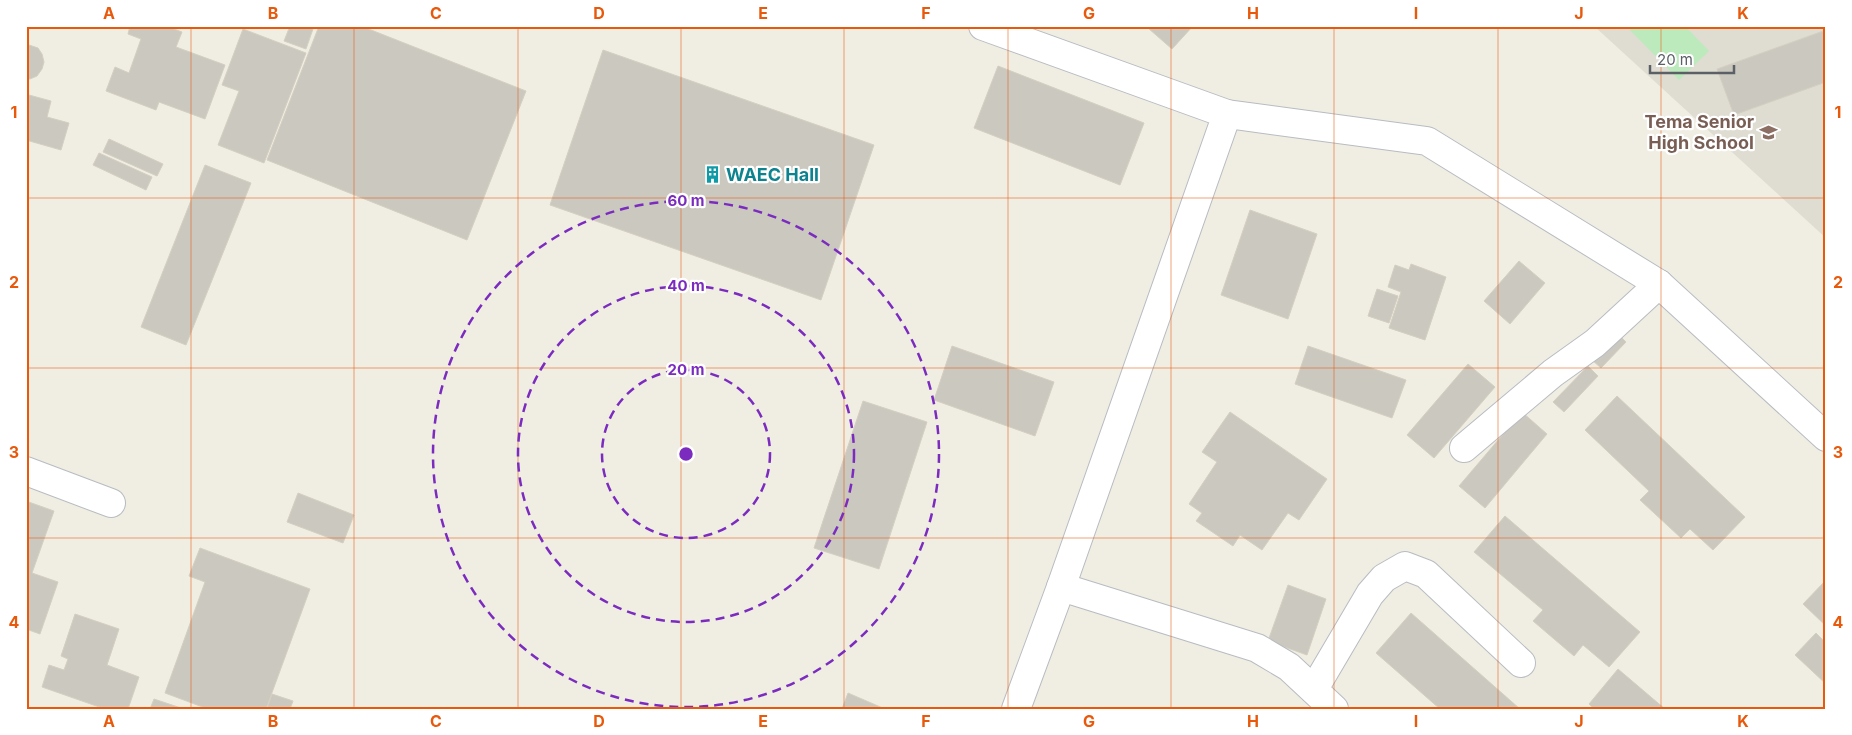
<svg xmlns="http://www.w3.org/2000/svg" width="1852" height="735" viewBox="0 0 1852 735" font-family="Inter,sans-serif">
  <rect width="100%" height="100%" fill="#f0ede3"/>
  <path fill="#dfdcd2" d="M 1594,26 L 1826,26 L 1826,238 Z"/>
  <path fill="#bdeabd" d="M 1626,26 L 1685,26 L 1709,51 L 1679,80 Z"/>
  <g fill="#cbc8c0" stroke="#d5cfc1">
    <path d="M 130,26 L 166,26 L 182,32 L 176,47 L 225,65 L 205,119 L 159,102 L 156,110 L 106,91 L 115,67 L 129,73 L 141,39 L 128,34 Z"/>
    <path d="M 290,26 L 314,26 L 306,49 L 284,41 Z"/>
    <path d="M 319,26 L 361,26 L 526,91 L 467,240 L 267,160 Z"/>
    <path d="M 1143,26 L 1193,26 L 1172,49 L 1148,28 Z"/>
    <path d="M 243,29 L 306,53 L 264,163 L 218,145 L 239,91 L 222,85 Z"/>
    <path d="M 1826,30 L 1826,82 L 1734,115 L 1717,69 Z"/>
    <path d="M 26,44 L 38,48 L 42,54 L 44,62 L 42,69 L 37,76 L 30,79 L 26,79 Z"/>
    <path d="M 603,50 L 874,145 L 821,300 L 550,205 Z"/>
    <path d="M 998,66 L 1144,123 L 1120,185 L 974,128 Z"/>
    <path d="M 29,95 L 51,101 L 47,117 L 69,123 L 61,150 L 26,140 L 26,104 Z"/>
    <path d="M 109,139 L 163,164 L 157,176 L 103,152 Z"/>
    <path d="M 99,153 L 152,177 L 146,190 L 93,165 Z"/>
    <path d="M 205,165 L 251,183 L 186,345 L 141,327 Z"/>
    <path d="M 1250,210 L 1317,234 L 1288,319 L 1221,295 Z"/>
    <path d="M 1519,261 L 1545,283 L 1510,324 L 1484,301 Z"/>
    <path d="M 1411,264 L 1446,277 L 1425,340 L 1389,328 L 1401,292 L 1388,287 L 1395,265 L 1409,270 Z"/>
    <path d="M 1377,289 L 1398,296 L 1389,323 L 1368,316 Z"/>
    <path d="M 1616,332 L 1626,342 L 1601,368 L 1591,359 Z"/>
    <path d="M 952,346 L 1054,382 L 1035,436 L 934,400 Z"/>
    <path d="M 1308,346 L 1406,380 L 1392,418 L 1295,384 Z"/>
    <path d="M 1468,364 L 1495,387 L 1434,458 L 1407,435 Z"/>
    <path d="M 1588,366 L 1598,376 L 1564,412 L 1553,402 Z"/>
    <path d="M 1617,396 L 1745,517 L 1713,550 L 1690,529 L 1681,538 L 1640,500 L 1649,491 L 1585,430 Z"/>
    <path d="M 863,401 L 927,422 L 879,569 L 814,548 Z"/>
    <path d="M 1230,412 L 1327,479 L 1299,520 L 1288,513 L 1262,550 L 1240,535 L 1233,546 L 1196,521 L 1202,513 L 1189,504 L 1217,462 L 1202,452 Z"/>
    <path d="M 1522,412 L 1547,434 L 1485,508 L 1459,486 Z"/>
    <path d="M 298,493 L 354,515 L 343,543 L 287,522 Z"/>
    <path d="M 26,501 L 54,511 L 32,573 L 58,582 L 40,634 L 26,629 Z"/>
    <path d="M 1505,516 L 1640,632 L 1609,667 L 1583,645 L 1574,656 L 1533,621 L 1543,610 L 1474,552 Z"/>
    <path d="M 200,548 L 310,589 L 266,709 L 208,709 L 165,693 L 205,582 L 189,576 Z"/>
    <path d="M 1826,580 L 1826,626 L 1803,604 Z"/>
    <path d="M 1288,585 L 1326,599 L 1307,655 L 1268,641 Z"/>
    <path d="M 1411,613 L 1520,709 L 1440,709 L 1376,653 Z"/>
    <path d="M 75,614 L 119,629 L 107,665 L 139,677 L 128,709 L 105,709 L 42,687 L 49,665 L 64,670 L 68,659 L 61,656 Z"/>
    <path d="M 1816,633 L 1826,643 L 1826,684 L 1795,655 Z"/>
    <path d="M 1618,669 L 1665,709 L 1594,709 L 1589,704 Z"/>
    <path d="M 848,693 L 885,709 L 842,709 Z"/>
    <path d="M 272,694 L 293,701 L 290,709 L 267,709 Z"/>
    <path d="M 154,699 L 184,709 L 150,709 Z"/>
  </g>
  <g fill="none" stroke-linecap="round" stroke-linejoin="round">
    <defs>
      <g id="street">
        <path d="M 983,26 L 1227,114 L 1061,587 L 1016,709"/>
        <path d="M 1227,114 L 1427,141 L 1659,284 L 1826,437"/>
        <path d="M 1464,448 L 1553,373 L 1595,343 L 1659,284"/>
        <path d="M 26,471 L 111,503"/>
        <path d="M 1061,587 L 1257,648 L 1289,667 L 1334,709"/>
        <path d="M 1314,689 L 1370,594 L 1384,578 L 1405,566 L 1426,574 L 1521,663"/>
      </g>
    </defs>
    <use href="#street" stroke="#b8bcc1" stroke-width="30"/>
    <use href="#street" stroke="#fff" stroke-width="28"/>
  </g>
  <path fill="none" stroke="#e8590c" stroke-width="1" stroke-opacity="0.55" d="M 191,26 L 191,709M 354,26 L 354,709M 518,26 L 518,709M 681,26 L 681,709M 844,26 L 844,709M 1008,26 L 1008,709M 1171,26 L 1171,709M 1334,26 L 1334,709M 1498,26 L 1498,709M 1661,26 L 1661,709M 26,198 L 1826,198M 26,368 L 1826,368M 26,538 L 1826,538"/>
  <g fill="none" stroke="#7b2cbf" stroke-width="2.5" stroke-dasharray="9 6">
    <circle cx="686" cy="454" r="84"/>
    <circle cx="686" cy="454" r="168"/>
    <circle cx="686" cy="454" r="253"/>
  </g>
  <defs>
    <symbol id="school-bare" viewBox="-9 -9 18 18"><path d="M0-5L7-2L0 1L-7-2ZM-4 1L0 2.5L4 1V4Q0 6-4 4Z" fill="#8d6e63" stroke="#fff" stroke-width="2.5" paint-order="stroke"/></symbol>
    <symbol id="building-bare" viewBox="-9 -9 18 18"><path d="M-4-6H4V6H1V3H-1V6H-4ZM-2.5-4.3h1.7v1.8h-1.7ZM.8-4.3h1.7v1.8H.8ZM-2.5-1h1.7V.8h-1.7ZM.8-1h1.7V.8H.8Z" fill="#0f9aa8" stroke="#fff" stroke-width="2.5" paint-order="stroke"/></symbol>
  </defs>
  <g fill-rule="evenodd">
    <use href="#school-bare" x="1756" y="120" width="25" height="25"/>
    <use href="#building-bare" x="700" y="162" width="25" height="25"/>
  </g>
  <g text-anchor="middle" stroke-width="4.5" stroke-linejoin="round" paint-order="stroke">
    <g font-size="18" font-weight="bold" fill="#785e54" stroke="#fff" text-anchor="end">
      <text x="1754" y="128">Tema Senior<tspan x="1754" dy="21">High School</tspan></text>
    </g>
    <g font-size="18" font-weight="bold" fill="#0d838f" stroke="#fff" text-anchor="start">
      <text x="726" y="181">WAEC Hall</text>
    </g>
  </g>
  <circle cx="686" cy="454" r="8" fill="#7b2cbf" stroke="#fff" stroke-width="2.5"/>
  <g font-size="15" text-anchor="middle" font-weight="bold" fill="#7b2cbf" stroke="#fff" stroke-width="4.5" stroke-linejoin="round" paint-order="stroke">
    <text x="686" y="206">60 m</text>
    <text x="686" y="291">40 m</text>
    <text x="686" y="375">20 m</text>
  </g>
  <rect width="1852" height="735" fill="none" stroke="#ffffff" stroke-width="55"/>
  <path d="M1650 65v8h84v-8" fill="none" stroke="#5b6066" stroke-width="2.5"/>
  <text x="1657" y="65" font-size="15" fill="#5b6066" stroke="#ffffff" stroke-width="4" paint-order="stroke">20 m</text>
  <rect x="28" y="28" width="1796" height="680" fill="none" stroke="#e8590c" stroke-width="2"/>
  <g font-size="16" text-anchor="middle" font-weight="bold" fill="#e8590c">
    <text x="109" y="19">A</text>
    <text x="273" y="19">B</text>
    <text x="436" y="19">C</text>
    <text x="599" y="19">D</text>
    <text x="763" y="19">E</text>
    <text x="926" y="19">F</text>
    <text x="1089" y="19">G</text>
    <text x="1253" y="19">H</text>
    <text x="1416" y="19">I</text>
    <text x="1579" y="19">J</text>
    <text x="1743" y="19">K</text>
    <text x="14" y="118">1</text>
    <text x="1838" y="118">1</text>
    <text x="14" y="288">2</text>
    <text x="1838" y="288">2</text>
    <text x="14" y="458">3</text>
    <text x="1838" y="458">3</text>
    <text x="14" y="628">4</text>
    <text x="1838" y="628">4</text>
    <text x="109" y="727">A</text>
    <text x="273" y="727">B</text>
    <text x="436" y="727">C</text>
    <text x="599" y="727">D</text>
    <text x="763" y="727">E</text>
    <text x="926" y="727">F</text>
    <text x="1089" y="727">G</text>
    <text x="1253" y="727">H</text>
    <text x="1416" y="727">I</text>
    <text x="1579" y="727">J</text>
    <text x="1743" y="727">K</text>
  </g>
</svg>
